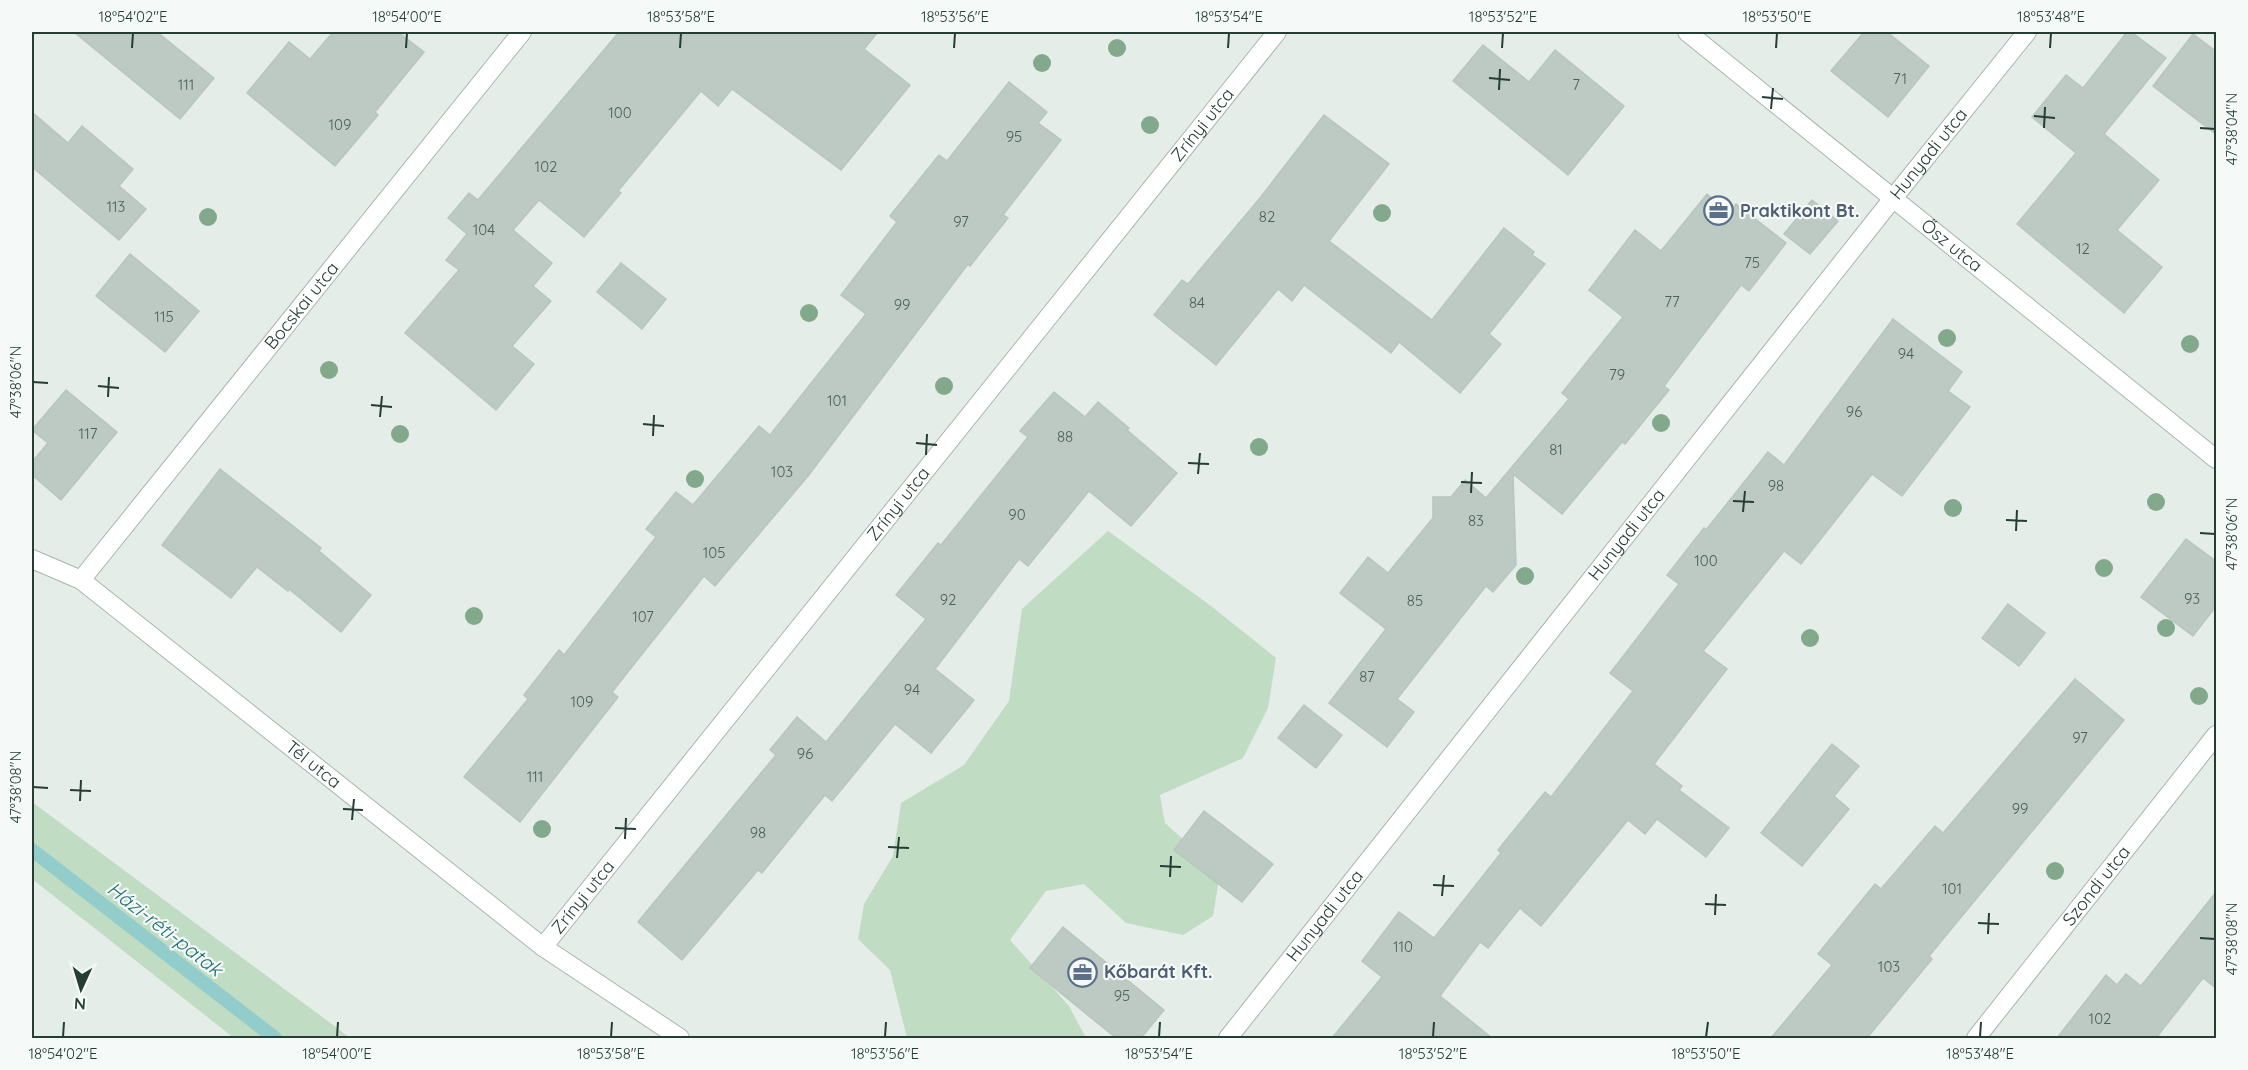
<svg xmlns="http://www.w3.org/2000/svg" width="2248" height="1070" viewBox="0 0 2248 1070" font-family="Quicksand,sans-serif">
  <rect width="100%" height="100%" fill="#e5ede8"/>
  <g fill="#c0dcc3">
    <path d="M 1108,531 L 1211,606 L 1276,658 L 1268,708 L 1243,758 L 1160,795 L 1165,823 L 1220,873 L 1213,916 L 1183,935 L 1126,923 L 1084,884 L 1046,891 L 1010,940 L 1069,1006 L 1086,1038 L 907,1038 L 890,970 L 858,939 L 864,904 L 893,856 L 901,803 L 964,765 L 1009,701 L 1022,609 Z"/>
    <path d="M 32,802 L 333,1025 L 350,1038 L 234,1038 L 32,879 Z"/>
  </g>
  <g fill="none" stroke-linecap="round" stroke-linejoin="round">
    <path stroke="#92cdcc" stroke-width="14" d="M 32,850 L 275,1038"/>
  </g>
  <g fill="#bdcac4" stroke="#b8c6be" stroke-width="1.5">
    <path d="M 74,32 L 157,32 L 214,78 L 180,119 Z"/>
    <path d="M 333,32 L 398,32 L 424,52 L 375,112 L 378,115 L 335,166 L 247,93 L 289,42 L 310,59 Z"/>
    <path d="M 619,32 L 878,32 L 864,49 L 910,85 L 841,170 L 732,89 L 718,106 L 701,91 L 618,191 L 621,193 L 584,237 L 539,200 L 513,230 L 552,263 L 533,286 L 551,301 L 512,346 L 534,364 L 496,410 L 405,333 L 459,270 L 446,260 L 467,234 L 448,218 L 469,193 L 478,200 Z"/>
    <path d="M 1864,32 L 1887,32 L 1929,66 L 1888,117 L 1831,71 Z"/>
    <path d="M 2127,32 L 2131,32 L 2166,58 L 2104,134 L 2159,180 L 2117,230 L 2162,267 L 2124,313 L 2017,224 L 2076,153 L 2032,117 L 2066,75 L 2083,88 Z"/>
    <path d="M 2193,34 L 2217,52 L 2217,135 L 2153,86 Z"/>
    <path d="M 1483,45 L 1529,82 L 1555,50 L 1624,106 L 1568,175 L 1453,81 Z"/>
    <path d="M 1009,82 L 1047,112 L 1038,123 L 1061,140 L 1003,215 L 1008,218 L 970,266 L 968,264 L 808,476 L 715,586 L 704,576 L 612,692 L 618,697 L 520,822 L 464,777 L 528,699 L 524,695 L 559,650 L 564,655 L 656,537 L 646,529 L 676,492 L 693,505 L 759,426 L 770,435 L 866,314 L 841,295 L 897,222 L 890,216 L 939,155 L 947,161 Z"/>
    <path d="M 32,112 L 68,143 L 82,126 L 133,169 L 119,186 L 146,209 L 119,240 L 32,167 Z"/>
    <path d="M 1324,115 L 1389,164 L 1329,241 L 1432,320 L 1504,228 L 1534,252 L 1532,255 L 1545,264 L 1489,334 L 1501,344 L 1460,393 L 1399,342 L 1391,353 L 1304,285 L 1292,301 L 1278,289 L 1216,365 L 1154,315 L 1182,280 L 1188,284 L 1260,198 Z"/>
    <path d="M 1707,194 L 1729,212 L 1736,204 L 1786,243 L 1749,291 L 1741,285 L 1664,386 L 1669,390 L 1625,444 L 1622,442 L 1562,514 L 1513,474 L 1516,565 L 1493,592 L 1486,586 L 1397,699 L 1414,712 L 1387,747 L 1329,703 L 1386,629 L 1340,593 L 1368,557 L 1388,573 L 1433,518 L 1433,497 L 1451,497 L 1465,480 L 1486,498 L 1569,399 L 1562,393 L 1623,317 L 1589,290 L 1635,230 L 1661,251 Z"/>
    <path d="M 1812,200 L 1838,221 L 1810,254 L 1784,234 Z"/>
    <path d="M 130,254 L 199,311 L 165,352 L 96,296 Z"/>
    <path d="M 621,263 L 666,299 L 642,329 L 597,292 Z"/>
    <path d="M 1893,319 L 1962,372 L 1948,391 L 1970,407 L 1902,496 L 1872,474 L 1801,564 L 1784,551 L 1703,651 L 1727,669 L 1654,764 L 1682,786 L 1679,790 L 1729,828 L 1706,857 L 1657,819 L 1645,834 L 1628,820 L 1541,926 L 1520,908 L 1488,948 L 1480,942 L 1440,996 L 1492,1038 L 1332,1038 L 1382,977 L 1362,961 L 1399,912 L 1434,938 L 1501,853 L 1498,850 L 1545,792 L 1551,797 L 1633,691 L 1610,673 L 1679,584 L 1667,575 L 1704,528 L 1706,530 L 1768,452 L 1784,465 Z"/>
    <path d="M 66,390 L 117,432 L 61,500 L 32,475 L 32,462 L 48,443 L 32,430 Z"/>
    <path d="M 1054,392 L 1085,417 L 1098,402 L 1129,428 L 1127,430 L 1177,473 L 1131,526 L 1089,491 L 1028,566 L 1019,559 L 935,669 L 974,700 L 931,753 L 895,724 L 832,801 L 825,795 L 762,873 L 758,870 L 682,960 L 638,922 L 776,755 L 770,750 L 797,717 L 826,742 L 926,619 L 896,595 L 938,543 L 941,545 L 1028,437 L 1020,431 Z"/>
    <path d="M 220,469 L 321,548 L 319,551 L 371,595 L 341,632 L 289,589 L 288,591 L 257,567 L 231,598 L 162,545 Z"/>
    <path d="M 2186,539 L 2217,562 L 2217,605 L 2193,636 L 2141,597 Z"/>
    <path d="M 2008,604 L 2045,633 L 2019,666 L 1982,638 Z"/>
    <path d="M 2075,679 L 2124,720 L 1929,956 L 1932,959 L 1867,1038 L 1771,1038 L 1832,965 L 1818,954 L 1875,884 L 1881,889 L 1935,826 L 1943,833 Z"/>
    <path d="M 1304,705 L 1342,735 L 1316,768 L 1278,738 Z"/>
    <path d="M 1832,744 L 1859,766 L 1834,796 L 1849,809 L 1802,866 L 1761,833 Z"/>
    <path d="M 1204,811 L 1273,864 L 1242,902 L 1174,850 Z"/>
    <path d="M 2217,891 L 2217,989 L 2203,978 L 2156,1038 L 2057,1038 L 2106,975 L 2117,985 L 2126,974 L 2141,986 Z"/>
    <path d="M 1063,927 L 1164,1010 L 1141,1038 L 1116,1038 L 1030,968 Z"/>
  </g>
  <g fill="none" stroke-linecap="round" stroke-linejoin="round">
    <defs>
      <g id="minor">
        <path id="s1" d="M 1687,32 L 2216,459"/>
        <path id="s2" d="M 32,559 L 81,580 L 543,947 L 680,1038"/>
        <path id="s3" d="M 81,580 L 522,32"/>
        <path id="s4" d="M 543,947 L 1277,32"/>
        <path id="s5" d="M 1228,1038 L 1894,197 L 2027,32"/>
        <path id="s6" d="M 1976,1038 L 2216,735"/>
      </g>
    </defs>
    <use href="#minor" stroke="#a8b5ae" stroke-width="20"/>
    <use href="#minor" stroke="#fff" stroke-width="18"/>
  </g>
  <g fill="#83a98c">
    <circle cx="1117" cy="48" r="9"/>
    <circle cx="1042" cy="63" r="9"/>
    <circle cx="1150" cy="125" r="9"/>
    <circle cx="1382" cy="213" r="9"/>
    <circle cx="208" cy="217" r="9"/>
    <circle cx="809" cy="313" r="9"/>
    <circle cx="1947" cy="338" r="9"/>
    <circle cx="2190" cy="344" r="9"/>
    <circle cx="329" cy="370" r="9"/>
    <circle cx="944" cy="386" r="9"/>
    <circle cx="1661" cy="423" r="9"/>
    <circle cx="400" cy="434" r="9"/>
    <circle cx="1259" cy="447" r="9"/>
    <circle cx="695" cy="479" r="9"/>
    <circle cx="2156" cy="502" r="9"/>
    <circle cx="1953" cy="508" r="9"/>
    <circle cx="2104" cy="568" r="9"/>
    <circle cx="1525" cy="576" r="9"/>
    <circle cx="474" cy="616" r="9"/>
    <circle cx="2166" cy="628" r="9"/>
    <circle cx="1810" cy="638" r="9"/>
    <circle cx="2199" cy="696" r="9"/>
    <circle cx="542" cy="829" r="9"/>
    <circle cx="2055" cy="871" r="9"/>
  </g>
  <path fill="none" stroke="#253d33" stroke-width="2" d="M 132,48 L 133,33M 406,48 L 407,33M 680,48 L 681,33M 954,48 L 955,33M 1228,48 L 1229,33M 1502,48 L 1503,33M 1776,48 L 1777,33M 2050,48 L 2051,33M 1489,78 L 1510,80M 1499,90 L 1500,69M 1762,97 L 1783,99M 1771,109 L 1773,88M 2034,116 L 2055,118M 2044,128 L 2045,107M 2200,128 L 2215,129M 33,382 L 48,383M 98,386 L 119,388M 108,397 L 109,377M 371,405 L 392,407M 380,417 L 382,396M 643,424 L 664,426M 653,436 L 654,415M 916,443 L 937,445M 926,455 L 927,434M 1188,463 L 1209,464M 1198,474 L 1200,453M 1461,482 L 1482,483M 1471,493 L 1472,472M 1733,501 L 1754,502M 1743,512 L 1745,491M 2006,520 L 2027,521M 2016,531 L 2017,510M 2200,533 L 2215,534M 33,787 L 48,788M 70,790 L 91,791M 80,801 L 81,780M 343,809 L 363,810M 352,820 L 354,799M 615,828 L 636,829M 625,839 L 626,818M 888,847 L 909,848M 897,858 L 899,837M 1160,866 L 1181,867M 1170,877 L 1171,856M 1433,885 L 1454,886M 1442,896 L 1444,875M 1705,904 L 1726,905M 1715,915 L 1716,894M 1978,923 L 1999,924M 1988,934 L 1989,913M 2200,938 L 2215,939M 63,1037 L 64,1022M 337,1037 L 338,1022M 611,1037 L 612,1022M 885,1037 L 886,1022M 1159,1037 L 1160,1022M 1433,1037 L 1434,1022M 1706,1037 L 1708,1022M 1980,1037 L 1981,1022"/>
  <defs>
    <symbol id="office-ring" viewBox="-11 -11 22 22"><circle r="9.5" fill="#f5f9f7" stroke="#5c6f8a" stroke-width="1.5"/><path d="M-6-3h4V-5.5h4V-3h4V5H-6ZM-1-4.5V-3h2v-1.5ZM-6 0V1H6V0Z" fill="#5c6f8a"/></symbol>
  </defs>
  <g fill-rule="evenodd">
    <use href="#office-ring" x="1702" y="194" width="33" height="33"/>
    <use href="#office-ring" x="1066" y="956" width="33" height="33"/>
  </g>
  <g text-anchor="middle" stroke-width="4.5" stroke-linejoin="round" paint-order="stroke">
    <g font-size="15" fill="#4b6057">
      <text x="1900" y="84">71</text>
      <text x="186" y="90">111</text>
      <text x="1576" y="90">7</text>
      <text x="620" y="118">100</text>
      <text x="340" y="130">109</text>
      <text x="1014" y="142">95</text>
      <text x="546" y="172">102</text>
      <text x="116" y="212">113</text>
      <text x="1267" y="222">82</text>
      <text x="961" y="227">97</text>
      <text x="484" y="235">104</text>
      <text x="2083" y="254">12</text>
      <text x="1752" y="268">75</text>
      <text x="1672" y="307">77</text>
      <text x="1197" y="308">84</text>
      <text x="902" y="310">99</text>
      <text x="164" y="322">115</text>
      <text x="1906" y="359">94</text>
      <text x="1617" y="380">79</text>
      <text x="837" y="406">101</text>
      <text x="1854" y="417">96</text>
      <text x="88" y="439">117</text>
      <text x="1065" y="442">88</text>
      <text x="1556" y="455">81</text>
      <text x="782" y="477">103</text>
      <text x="1776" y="491">98</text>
      <text x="1017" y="520">90</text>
      <text x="1476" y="526">83</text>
      <text x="714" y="558">105</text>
      <text x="1706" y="566">100</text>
      <text x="2192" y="604">93</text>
      <text x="948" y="605">92</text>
      <text x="1415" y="606">85</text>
      <text x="643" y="622">107</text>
      <text x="1367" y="682">87</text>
      <text x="912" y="695">94</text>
      <text x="582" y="707">109</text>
      <text x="2080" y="743">97</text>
      <text x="805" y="759">96</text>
      <text x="535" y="782">111</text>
      <text x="2020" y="814">99</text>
      <text x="758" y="838">98</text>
      <text x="1952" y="894">101</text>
      <text x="1403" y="952">110</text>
      <text x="1889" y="972">103</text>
      <text x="1122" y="1001">95</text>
      <text x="2100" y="1024">102</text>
    </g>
    <g font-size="18" fill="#253d33" stroke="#f5f9f7">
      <text dy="6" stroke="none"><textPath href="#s4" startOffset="1054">Zrínyi utca</textPath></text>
      <text dy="6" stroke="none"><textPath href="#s5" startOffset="1128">Hunyadi utca</textPath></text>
      <text dy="6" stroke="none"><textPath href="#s1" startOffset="340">Ősz utca</textPath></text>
      <text dy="6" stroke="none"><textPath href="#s3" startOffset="352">Bocskai utca</textPath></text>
      <text dy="6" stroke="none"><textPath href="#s4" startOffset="568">Zrínyi utca</textPath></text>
      <text dy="6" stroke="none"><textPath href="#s5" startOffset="642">Hunyadi utca</textPath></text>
      <text dy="6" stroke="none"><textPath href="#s2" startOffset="350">Tél utca</textPath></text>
      <text dy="6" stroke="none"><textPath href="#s6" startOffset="194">Szondi utca</textPath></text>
      <text dy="6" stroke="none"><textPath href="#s4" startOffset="64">Zrínyi utca</textPath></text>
      <text dy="6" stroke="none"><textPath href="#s5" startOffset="156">Hunyadi utca</textPath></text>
    </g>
    <g font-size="18" font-weight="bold" fill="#4e5e75" stroke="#f5f9f7" text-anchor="start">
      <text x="1740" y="217">Praktikont Bt.</text>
      <text x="1104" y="978">Kőbarát Kft.</text>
    </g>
    <g font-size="20" font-style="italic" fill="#247475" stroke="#f5f9f7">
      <text transform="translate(165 929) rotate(38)" y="7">Házi-réti-patak</text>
    </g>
  </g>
  <rect width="2248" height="1070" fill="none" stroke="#f5f9f7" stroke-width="66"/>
  <g transform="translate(81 989) rotate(184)" stroke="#f5f9f7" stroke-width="4.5" paint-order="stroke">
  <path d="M0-4.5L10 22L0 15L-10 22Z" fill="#253d33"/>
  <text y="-9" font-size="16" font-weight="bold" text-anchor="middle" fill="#253d33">N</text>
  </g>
  <rect x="33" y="33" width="2182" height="1004" fill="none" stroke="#253d33" stroke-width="2"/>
  <g font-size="15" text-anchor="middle" fill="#253d33">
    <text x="133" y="22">18°54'02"E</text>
    <text x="407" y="22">18°54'00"E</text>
    <text x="681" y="22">18°53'58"E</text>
    <text x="955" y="22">18°53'56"E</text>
    <text x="1229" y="22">18°53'54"E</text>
    <text x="1503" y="22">18°53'52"E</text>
    <text x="1777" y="22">18°53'50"E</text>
    <text x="2051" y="22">18°53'48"E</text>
    <text transform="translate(2232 129) rotate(-90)" y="5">47°38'04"N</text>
    <text transform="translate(16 382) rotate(-90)" y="5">47°38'06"N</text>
    <text transform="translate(2232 534) rotate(-90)" y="5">47°38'06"N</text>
    <text transform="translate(16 787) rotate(-90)" y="5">47°38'08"N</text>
    <text transform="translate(2232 939) rotate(-90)" y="5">47°38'08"N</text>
    <text x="63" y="1059">18°54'02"E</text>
    <text x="337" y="1059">18°54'00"E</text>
    <text x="611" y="1059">18°53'58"E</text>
    <text x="885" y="1059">18°53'56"E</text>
    <text x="1159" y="1059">18°53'54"E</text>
    <text x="1433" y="1059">18°53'52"E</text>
    <text x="1706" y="1059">18°53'50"E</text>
    <text x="1980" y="1059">18°53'48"E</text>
  </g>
</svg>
